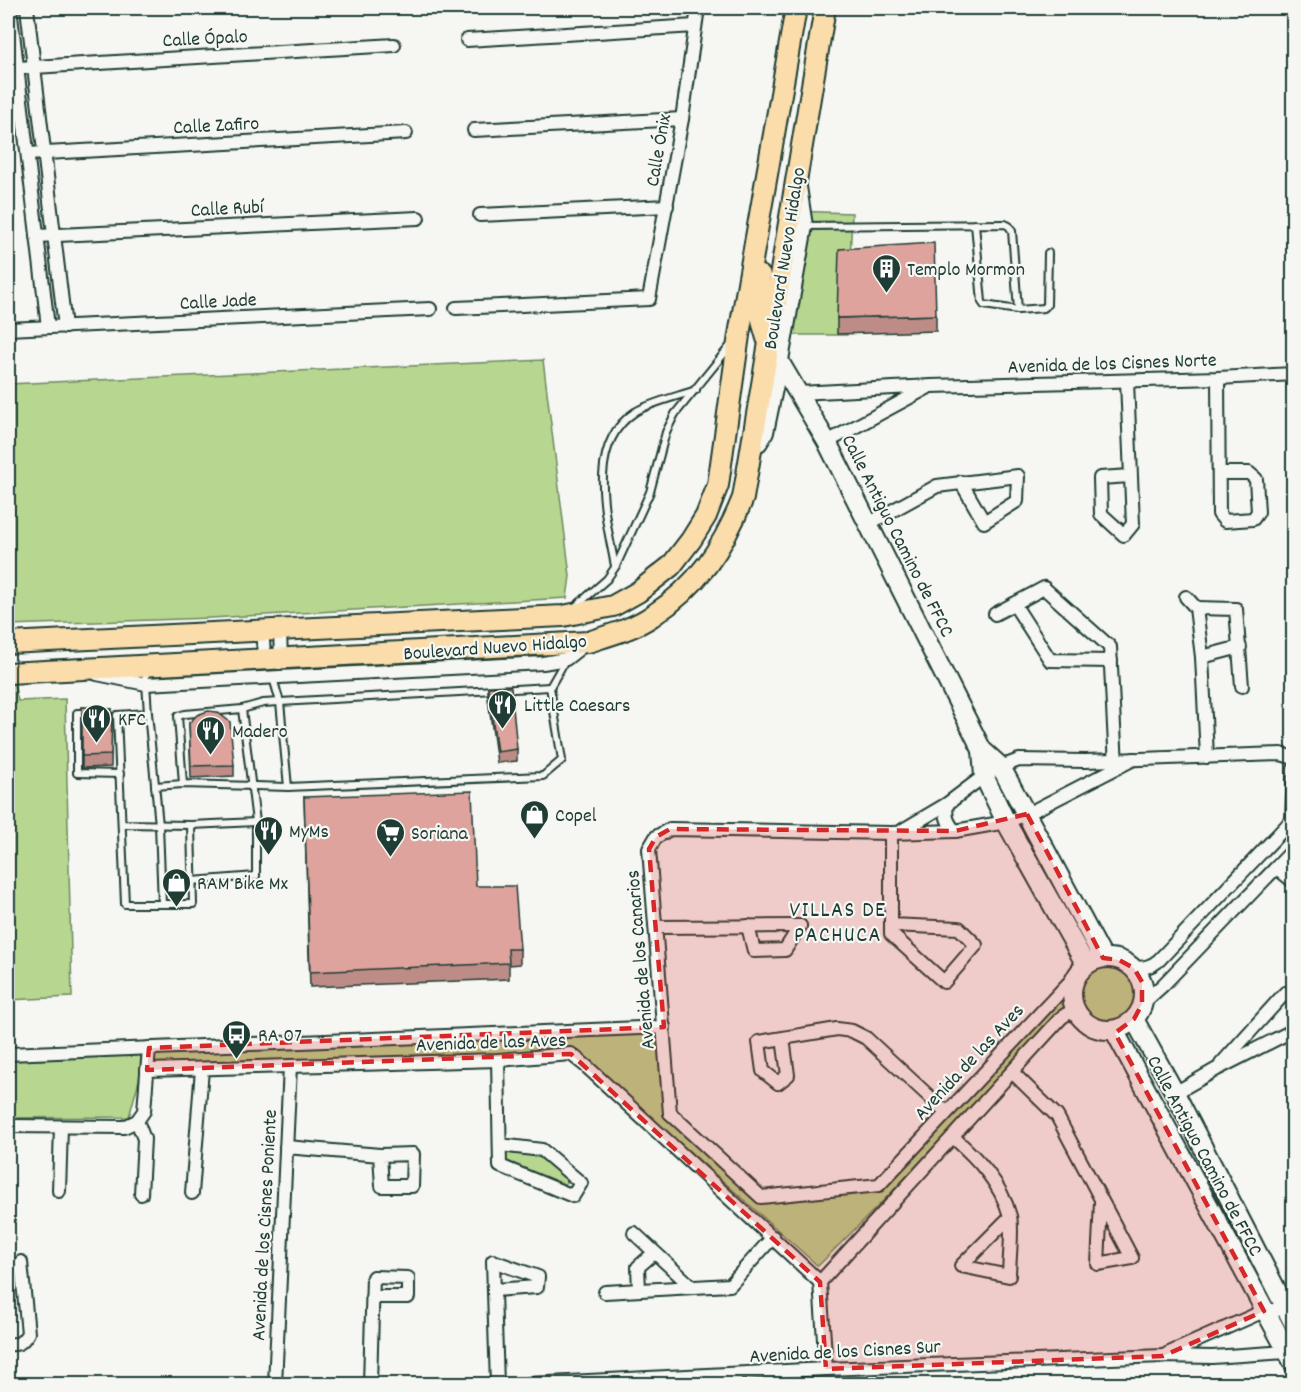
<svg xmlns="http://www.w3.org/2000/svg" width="1301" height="1392" viewBox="0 0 1301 1392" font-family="Dekko,sans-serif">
  <rect width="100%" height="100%" fill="#f6f6f2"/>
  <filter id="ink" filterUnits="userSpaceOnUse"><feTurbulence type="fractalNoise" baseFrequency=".0167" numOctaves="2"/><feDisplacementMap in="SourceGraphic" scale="12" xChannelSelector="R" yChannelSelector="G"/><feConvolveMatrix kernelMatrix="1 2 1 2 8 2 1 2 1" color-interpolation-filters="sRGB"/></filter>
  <g filter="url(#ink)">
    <g fill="#b7d68f" stroke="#6b8a62" stroke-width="1.5">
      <path d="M 791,211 L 852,213 L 847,335 L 778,335 Z"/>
      <path d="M 543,360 L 570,576 L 567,598 L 210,618 L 8,625 L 8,384 Z"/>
      <path d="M 8,684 L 14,684 L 18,701 L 65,699 L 72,997 L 8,1000 Z"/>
      <path d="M 1099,964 C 1109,965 1118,966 1126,971 C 1148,987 1137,1026 1110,1026 C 1103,1026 1094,1023 1087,1021 L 1074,1001 L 887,1197 L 818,1266 L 640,1107 L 575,1053 L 142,1069 L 129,1117 L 8,1118 L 8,1061 L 659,1032 L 667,1113 L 754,1195 L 879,1189 L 947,1113 L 1068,993 C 1077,980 1084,970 1099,964 Z"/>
      <path d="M 505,1152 L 540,1154 L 570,1176 L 565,1185 L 504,1162 Z"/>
    </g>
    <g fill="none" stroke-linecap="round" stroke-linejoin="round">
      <defs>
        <g id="service">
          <path d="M 975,224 L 982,302 L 984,305 L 1018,310 L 1044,308 L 1047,305 L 1048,253"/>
          <path d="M 804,226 L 1005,224 L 1009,226 L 1012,231 L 1018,310"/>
          <path d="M 615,566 C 606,518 585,445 635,412 C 649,403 679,396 696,390"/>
          <path d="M 575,607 L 607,579 L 616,566 L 650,492 L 666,432 L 675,414 L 731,345"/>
          <path d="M 273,678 L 280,702 L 288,787"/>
          <path d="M 550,687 L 566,659"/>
          <path d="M 90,713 L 77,713 L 77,773 L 120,774"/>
          <path d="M 148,713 L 159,825 L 162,904"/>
          <path d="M 155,786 L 183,784 L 288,787 L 543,776 L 562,760 L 550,687 L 280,702 L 263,703 L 242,709 L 185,714 L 178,716 L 183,784"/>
          <path d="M 122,824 L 191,825 L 193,904 L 125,904 L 117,715 L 148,713 L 145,668"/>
          <path d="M 191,825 L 256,822"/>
          <path d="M 192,881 L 256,876 L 256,822 L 242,709"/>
        </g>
        <g id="minor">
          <path d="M 10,8 L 48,327"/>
          <path d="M 27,8 L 65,327"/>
          <path d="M 467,40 L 695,26"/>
          <path d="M 18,68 L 394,45"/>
          <path d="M 474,130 L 682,119"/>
          <path d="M 28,154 L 406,133"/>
          <path d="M 480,215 L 667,206"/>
          <path d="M 37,236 L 418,218"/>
          <path d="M 456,308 L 649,299 L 682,119 L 698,8"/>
          <path d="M 8,329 L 430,309"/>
          <path d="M 1218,378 L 1219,514 L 1225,521 L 1253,519 L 1258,512 L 1256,479 L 1249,473 L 1220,473"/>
          <path d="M 1127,381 L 1133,524 L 1124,535 L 1101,514 L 1100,478 L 1130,476"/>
          <path d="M 799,393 L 931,386 L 1218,378 L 1294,374"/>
          <path d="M 827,442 L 927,388"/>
          <path d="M 868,524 L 937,486 L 1018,476 L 1017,501 L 984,522 L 961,482"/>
          <path d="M 1186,597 L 1196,608 L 1202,657 L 1207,757"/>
          <path d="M 1014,604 L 1050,660 L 1111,661"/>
          <path d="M 1196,608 L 1236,609 L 1242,686"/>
          <path d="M 995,614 L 1044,588 L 1110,647 L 1116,766"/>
          <path d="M 262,631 L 265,663"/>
          <path d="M 1202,657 L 1240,647"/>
          <path d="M 279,663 L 281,659 L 280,630"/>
          <path d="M 97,674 L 146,684 L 543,663 L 566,659 L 585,644"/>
          <path d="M 947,804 C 945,816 947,822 955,831"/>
          <path d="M 1292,820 L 1294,769"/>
          <path d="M 903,830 L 947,804 L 984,776 L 1001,767 L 1019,760 L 1085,761 L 1281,754 L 1294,758"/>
          <path d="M 891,833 L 891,934 L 944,982 L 976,945 L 959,928 L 891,925"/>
          <path d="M 1277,868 L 1294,882"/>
          <path d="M 748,926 L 754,951 L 785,950 L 800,926"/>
          <path d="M 656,927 L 800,926"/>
          <path d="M 1134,968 C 1144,968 1151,967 1159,960 L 1292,820"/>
          <path d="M 1142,1004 L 1163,985 L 1294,849"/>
          <path d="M 783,1038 L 788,1075 L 778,1083 L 763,1071 L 759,1042 L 837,1029 L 852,1031 L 866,1038 L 946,1112"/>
          <path d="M 8,1054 L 664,1027"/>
          <path d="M 498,1060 L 500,1166 L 573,1196 L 581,1183 L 542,1150 L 500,1145"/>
          <path d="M 1221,1064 L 1285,993 L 1294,1000"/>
          <path d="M 147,1070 L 498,1060 L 571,1054 L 586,1066 L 820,1282 L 826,1369"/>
          <path d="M 1012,1072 L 1057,1116 L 1132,1258 L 1098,1264 L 1101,1202"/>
          <path d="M 1175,1093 L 1217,1069 L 1294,1030"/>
          <path d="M 670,1113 L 649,849 L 656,837 L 670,829 L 891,833 L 955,831 L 1006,822 L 1027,814 L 1134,759"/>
          <path d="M 670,1113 L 761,1197 L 879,1185 L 1078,973"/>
          <path d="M 137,1121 L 144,1139 L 141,1194"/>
          <path d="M 8,1126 L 124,1127 L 137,1121 L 144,1111 L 149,1048"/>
          <path d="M 953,1137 C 977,1158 1001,1183 1010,1216 C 1013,1229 1009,1261 1009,1276 L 961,1266 L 1010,1217"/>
          <path d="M 286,1147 L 380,1155 L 413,1154 L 412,1186 L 382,1186 L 380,1155"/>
          <path d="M 59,1191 L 61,1127"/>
          <path d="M 192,1193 L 202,1069"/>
          <path d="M 634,1233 L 691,1286"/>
          <path d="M 820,1282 L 1061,1018 C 1067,1013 1071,1011 1078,1013"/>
          <path d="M 494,1290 L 537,1287 L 538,1277 L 493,1261 L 497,1384"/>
          <path d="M 639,1290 L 638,1267 L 654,1253"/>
          <path d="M 605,1292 L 730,1285 L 773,1237"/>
          <path d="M 8,1344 C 19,1345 22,1343 28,1333 L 21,1262"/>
          <path d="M 1167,1354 L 1264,1311 L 1285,1309"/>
          <path d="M 275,1384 L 290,1066"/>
          <path d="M 370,1384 L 373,1277 L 408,1278 L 408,1297 L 372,1297"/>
          <path d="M 529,1384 L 826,1369 L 1163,1356 L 1212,1357 L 1287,1352"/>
        </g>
        <g id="secondary">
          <path d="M 769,344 L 827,442 L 982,750 L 1001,767 L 1103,958"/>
          <path d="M 758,442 L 764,432 L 779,360 L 803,226 L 797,187"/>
          <path d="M 982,750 L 984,776 L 1006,822 L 1086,965"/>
          <circle cx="1108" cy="994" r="36"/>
          <path d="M 1134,1019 L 1175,1093 L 1294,1324"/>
          <path d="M 1114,1030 L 1294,1364"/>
        </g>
        <g id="primary">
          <path d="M 760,276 C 757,298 760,317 767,338"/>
          <path d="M 8,643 L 563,616 L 613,606 L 638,592 L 671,566 L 691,540 L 706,516 L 718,485 L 739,335 L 796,8"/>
          <path d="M 8,673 L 588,642 C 610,635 633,629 652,616 C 698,586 723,548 743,498 L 825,8"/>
        </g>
      </defs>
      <use href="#service" stroke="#1f3d34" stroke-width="10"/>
      <use href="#minor" stroke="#1f3d34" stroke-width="16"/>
      <use href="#secondary" stroke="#1f3d34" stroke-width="22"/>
      <use href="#primary" stroke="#1f3d34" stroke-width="24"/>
      <use href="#service" stroke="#f6f6f2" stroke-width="6"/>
      <use href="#minor" stroke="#f6f6f2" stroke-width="12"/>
      <use href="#secondary" stroke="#f6f6f2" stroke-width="18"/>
      <use href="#primary" stroke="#faddab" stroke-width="20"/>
    </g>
    <g fill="#be8c86" stroke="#1f3d34" stroke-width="1.5">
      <path d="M 936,315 L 936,331 L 837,334 L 837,318 Z"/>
      <path d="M 488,687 L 517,749 L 517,761 L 497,763 L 488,699 Z"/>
      <path d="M 82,707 L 112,709 L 111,767 L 82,768 Z"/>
      <path d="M 189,723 L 234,765 L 234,776 L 191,778 Z"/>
      <path d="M 304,797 L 476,886 L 520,949 L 520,964 L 509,965 L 509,979 L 310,987 Z"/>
    </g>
    <g fill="#dda39c" stroke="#1f3d34" stroke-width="1.5">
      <path d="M 934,243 L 936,315 L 837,318 L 839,249 Z"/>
      <path d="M 488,687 L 511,687 L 517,749 L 497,752 Z"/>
      <path d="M 82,707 L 112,709 L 111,755 L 82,756 Z"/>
      <path d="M 208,711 L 217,712 L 230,722 L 234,765 L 191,766 L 189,723 L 197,715 Z"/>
      <path d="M 472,791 L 476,886 L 515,886 L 520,949 L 508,949 L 509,963 L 310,972 L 304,797 Z"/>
    </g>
  </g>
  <path fill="#d62828" fill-opacity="0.2" stroke="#d62828" stroke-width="4.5" stroke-dasharray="12 8" stroke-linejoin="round" d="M 1027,814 L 1103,958 L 1119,960 L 1134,968 L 1142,982 L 1142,1004 L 1134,1019 L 1115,1033 L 1264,1311 L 1163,1356 L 826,1369 L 820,1282 L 571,1054 L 147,1070 L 149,1048 L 664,1027 L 649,849 L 656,837 L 670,829 L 955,831 Z"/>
  <defs>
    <symbol id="building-pin" viewBox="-11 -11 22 30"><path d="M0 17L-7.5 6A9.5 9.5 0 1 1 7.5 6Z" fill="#1f3d34" stroke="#f6f6f2"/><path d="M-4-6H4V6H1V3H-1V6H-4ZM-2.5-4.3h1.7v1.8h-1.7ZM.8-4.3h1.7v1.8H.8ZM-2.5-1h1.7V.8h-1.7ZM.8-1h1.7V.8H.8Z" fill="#fff"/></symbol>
    <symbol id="restaurant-pin" viewBox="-11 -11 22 30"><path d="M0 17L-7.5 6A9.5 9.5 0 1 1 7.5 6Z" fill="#1f3d34" stroke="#f6f6f2"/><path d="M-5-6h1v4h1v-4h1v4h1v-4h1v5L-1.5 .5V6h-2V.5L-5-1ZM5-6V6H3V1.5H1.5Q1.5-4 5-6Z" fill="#fff"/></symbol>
    <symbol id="shop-pin" viewBox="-11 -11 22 30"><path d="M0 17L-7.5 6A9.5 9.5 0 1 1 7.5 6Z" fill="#1f3d34" stroke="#f6f6f2"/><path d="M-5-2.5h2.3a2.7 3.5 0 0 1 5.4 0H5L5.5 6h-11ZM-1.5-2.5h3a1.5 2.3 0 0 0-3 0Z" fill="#fff"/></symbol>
    <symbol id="supermarket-pin" viewBox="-11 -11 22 30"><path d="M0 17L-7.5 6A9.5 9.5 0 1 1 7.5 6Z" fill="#1f3d34" stroke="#f6f6f2"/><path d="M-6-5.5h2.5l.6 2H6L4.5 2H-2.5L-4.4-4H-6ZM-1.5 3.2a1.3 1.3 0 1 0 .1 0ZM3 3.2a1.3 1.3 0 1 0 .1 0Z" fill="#fff"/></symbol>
    <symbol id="bus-pin" viewBox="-11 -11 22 30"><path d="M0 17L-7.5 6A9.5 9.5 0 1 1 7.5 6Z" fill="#1f3d34" stroke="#f6f6f2"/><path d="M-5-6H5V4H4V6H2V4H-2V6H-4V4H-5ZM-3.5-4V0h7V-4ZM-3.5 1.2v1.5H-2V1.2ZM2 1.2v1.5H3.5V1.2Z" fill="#fff"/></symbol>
  </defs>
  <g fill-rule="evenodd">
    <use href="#building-pin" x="870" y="252" width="33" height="45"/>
    <use href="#restaurant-pin" x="486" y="688" width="33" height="45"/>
    <use href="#restaurant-pin" x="80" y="702" width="33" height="45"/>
    <use href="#restaurant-pin" x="194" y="714" width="33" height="45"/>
    <use href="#shop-pin" x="518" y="798" width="33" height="45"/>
    <use href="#restaurant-pin" x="252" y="814" width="33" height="45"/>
    <use href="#supermarket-pin" x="374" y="816" width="33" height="45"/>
    <use href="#shop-pin" x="160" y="866" width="33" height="45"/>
    <use href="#bus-pin" x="220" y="1018" width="33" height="45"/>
  </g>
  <g text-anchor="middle" stroke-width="4.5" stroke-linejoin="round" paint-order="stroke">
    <g font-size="20" fill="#1f3d34" stroke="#f6f6f2">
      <text transform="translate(205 37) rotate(-3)" y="7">Calle Ópalo</text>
      <text transform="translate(216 124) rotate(-3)" y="7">Calle Zafiro</text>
      <text transform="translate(657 150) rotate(-80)" y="7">Calle Ónix</text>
      <text transform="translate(227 207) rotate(-3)" y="7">Calle Rubí</text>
      <text transform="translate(783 258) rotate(-81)" y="7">Boulevard Nuevo Hidalgo</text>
      <text transform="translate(218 300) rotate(-3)" y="7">Calle Jade</text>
      <text transform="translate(1112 362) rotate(-2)" y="7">Avenida de los Cisnes Norte</text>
      <text transform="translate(899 535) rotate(63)" y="7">Calle Antiguo Camino de FFCC</text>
      <text transform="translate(495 646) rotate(-4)" y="7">Boulevard Nuevo Hidalgo</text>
      <text transform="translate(639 960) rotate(-95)" y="7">Avenida de los Canarios</text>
      <text transform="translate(491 1041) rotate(-2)" y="7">Avenida de las Aves</text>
      <text transform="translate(968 1061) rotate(-47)" y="7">Avenida de las Aves</text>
      <text transform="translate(1206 1155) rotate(62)" y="7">Calle Antiguo Camino de FFCC</text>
      <text transform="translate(263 1225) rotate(-87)" y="7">Avenida de los Cisnes Poniente</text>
      <text transform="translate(845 1350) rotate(-3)" y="7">Avenida de los Cisnes Sur</text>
    </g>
    <g font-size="20" fill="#1f3d34" stroke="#f6f6f2" text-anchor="start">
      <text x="907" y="275">Templo Mormon</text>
      <text x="524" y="711">Little Caesars</text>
      <text x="118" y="725">KFC</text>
      <text x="232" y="737">Madero</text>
      <text x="555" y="821">Copel</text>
      <text x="289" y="837">MyMs</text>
      <text x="411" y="839">Soriana</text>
      <text x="197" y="889">RAM Bike Mx</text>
      <text x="258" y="1041">RA 07</text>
    </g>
    <g font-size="22" letter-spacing="1.5" fill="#1f3d34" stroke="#f6f6f2">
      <text x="838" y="916">VILLAS DE<tspan x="838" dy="25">PACHUCA</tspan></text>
    </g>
  </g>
  <rect width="1301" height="1392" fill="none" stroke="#f6f6f2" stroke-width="30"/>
  <rect x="15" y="15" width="1271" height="1362" fill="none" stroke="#1f3d34" stroke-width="2" filter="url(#ink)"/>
</svg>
